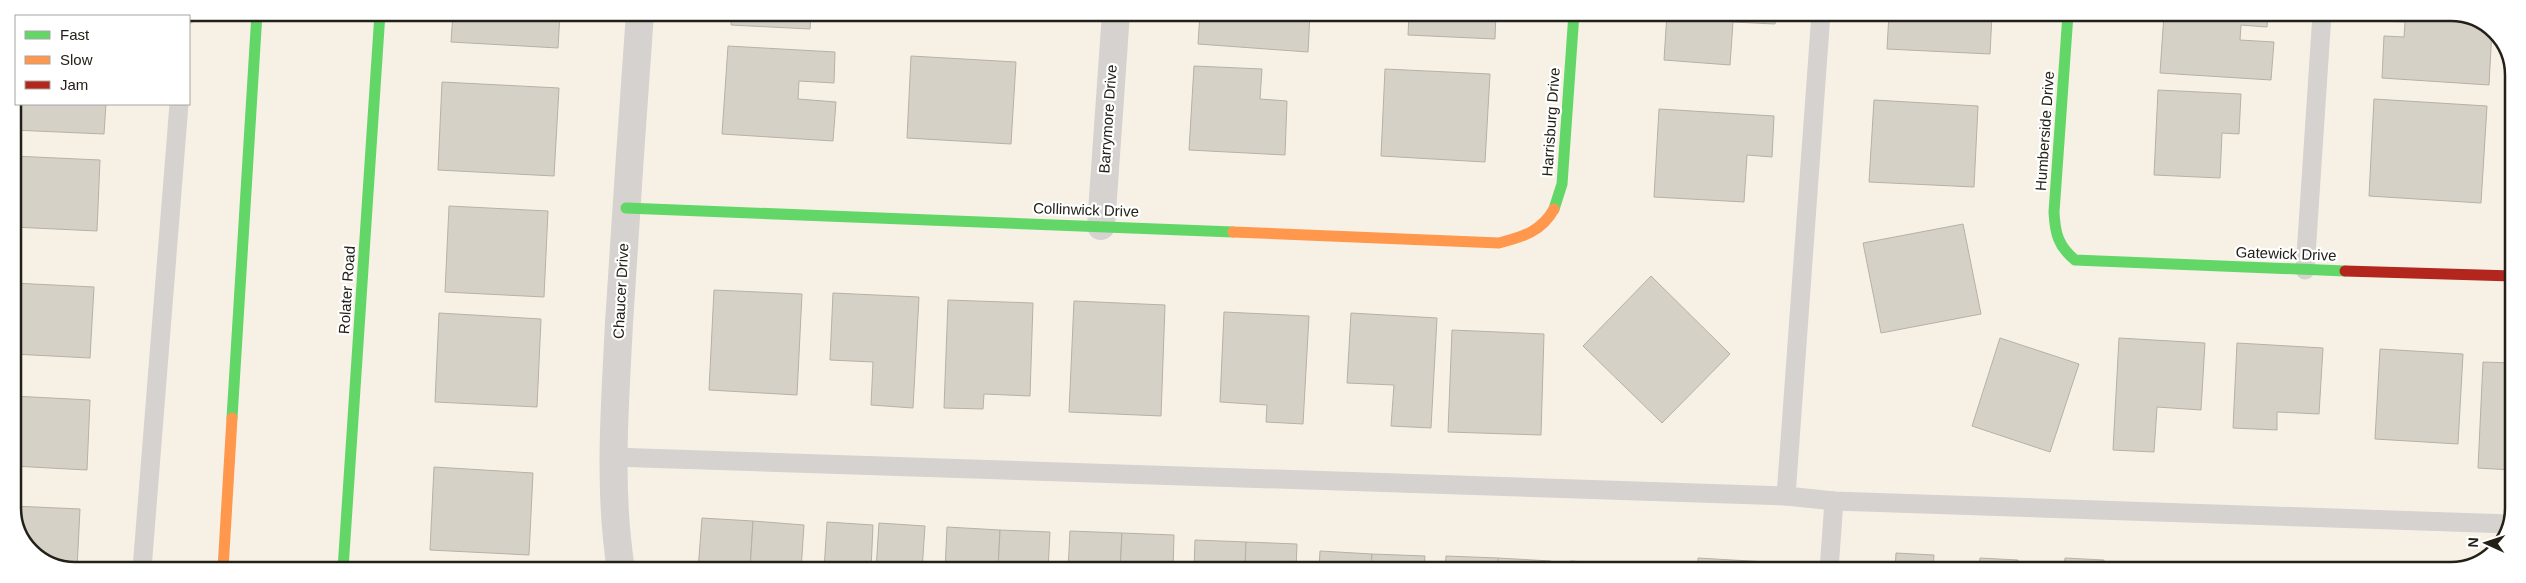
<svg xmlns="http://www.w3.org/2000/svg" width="2526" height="583" viewBox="0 0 2526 583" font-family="Helvetica,sans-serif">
  <rect width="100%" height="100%" fill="#f7f1e5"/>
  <g fill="#d5d1c7" stroke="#b6b1a8">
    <path d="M 75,12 L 112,13 L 112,16 L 66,16 Z"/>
    <path d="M 453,13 L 560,13 L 558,48 L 451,42 Z"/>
    <path d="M 731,13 L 811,13 L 810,29 L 731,25 Z"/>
    <path d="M 927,13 L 1030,13 L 1030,19 Z"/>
    <path d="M 1200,13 L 1310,13 L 1308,52 L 1198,44 Z"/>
    <path d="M 1409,13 L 1496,13 L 1495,39 L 1408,35 Z"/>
    <path d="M 1667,13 L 1776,13 L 1775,24 L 1733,22 L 1730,65 L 1664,60 Z"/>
    <path d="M 1889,13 L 1992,14 L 1990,54 L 1887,49 Z"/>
    <path d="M 2164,14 L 2268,14 L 2267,27 L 2241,25 L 2240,40 L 2274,42 L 2271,80 L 2160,73 Z"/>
    <path d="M 2377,14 L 2463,14 L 2492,30 L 2489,85 L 2382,78 L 2384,36 L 2404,37 L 2405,22 L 2377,21 Z"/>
    <path d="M 728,46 L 835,52 L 834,83 L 799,81 L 798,99 L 836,102 L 833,141 L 722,134 Z"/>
    <path d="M 911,56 L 1016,62 L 1011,144 L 907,138 Z"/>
    <path d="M 16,66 L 16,104 L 106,104 L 104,134 L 13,130 L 13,75 Z"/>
    <path d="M 1194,66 L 1262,69 L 1260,99 L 1287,101 L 1285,155 L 1189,150 Z"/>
    <path d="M 1385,69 L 1490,74 L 1485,162 L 1381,156 Z"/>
    <path d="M 442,82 L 559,88 L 554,176 L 438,170 Z"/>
    <path d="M 2158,90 L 2241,94 L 2239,134 L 2222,133 L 2220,178 L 2154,175 Z"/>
    <path d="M 2374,99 L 2487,106 L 2481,203 L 2369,196 Z"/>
    <path d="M 1874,100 L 1978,106 L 1974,187 L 1869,182 Z"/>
    <path d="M 1659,109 L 1774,116 L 1772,157 L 1747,155 L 1744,202 L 1654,197 Z"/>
    <path d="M 13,156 L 100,160 L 97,231 L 13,227 Z"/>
    <path d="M 449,206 L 548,211 L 544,297 L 445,292 Z"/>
    <path d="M 1963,224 L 1981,314 L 1881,333 L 1863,243 Z"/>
    <path d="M 1651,276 L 1730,354 L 1662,423 L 1583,346 Z"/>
    <path d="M 13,283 L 94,287 L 90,358 L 13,354 Z"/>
    <path d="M 714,290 L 802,294 L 797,395 L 709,390 Z"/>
    <path d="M 833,293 L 919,297 L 913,408 L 871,405 L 873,362 L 830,360 Z"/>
    <path d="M 948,300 L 1033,303 L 1030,396 L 984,394 L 983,409 L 944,408 Z"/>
    <path d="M 1074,301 L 1165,305 L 1161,416 L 1069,412 Z"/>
    <path d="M 1224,312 L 1309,316 L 1303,424 L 1266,422 L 1267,405 L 1220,402 Z"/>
    <path d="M 439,313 L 541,319 L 537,407 L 435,402 Z"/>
    <path d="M 1351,313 L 1437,318 L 1431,428 L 1391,426 L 1394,385 L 1347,383 Z"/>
    <path d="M 1452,330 L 1544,334 L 1541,435 L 1448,432 Z"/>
    <path d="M 2000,338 L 2079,364 L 2050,452 L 1972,426 Z"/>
    <path d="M 2119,338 L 2205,343 L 2201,410 L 2157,407 L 2154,452 L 2113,450 Z"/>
    <path d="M 2237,343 L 2323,348 L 2319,414 L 2277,412 L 2277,430 L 2233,428 Z"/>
    <path d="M 2380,349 L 2463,354 L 2458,444 L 2375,439 Z"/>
    <path d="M 2483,362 L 2513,363 L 2512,470 L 2478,468 Z"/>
    <path d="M 13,396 L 90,400 L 87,470 L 13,466 Z"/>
    <path d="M 434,467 L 533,473 L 529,555 L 430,550 Z"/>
    <path d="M 13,506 L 80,509 L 77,569 L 63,569 L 28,549 L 13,516 Z"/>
    <path d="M 702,518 L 753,521 L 750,570 L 698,570 Z"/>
    <path d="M 753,521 L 804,525 L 801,570 L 750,570 Z"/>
    <path d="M 827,522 L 873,525 L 871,570 L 824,570 Z"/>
    <path d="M 879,523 L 925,526 L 922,570 L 876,570 Z"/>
    <path d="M 947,527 L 1000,530 L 998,570 L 945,570 Z"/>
    <path d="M 1000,530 L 1050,532 L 1048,570 L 998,570 Z"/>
    <path d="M 1070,531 L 1122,533 L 1120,570 L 1068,570 Z"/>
    <path d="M 1122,533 L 1174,535 L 1173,570 L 1120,570 Z"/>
    <path d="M 1195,540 L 1246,542 L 1245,570 L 1194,570 Z"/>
    <path d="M 1246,542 L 1297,544 L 1296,570 L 1245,570 Z"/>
    <path d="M 1320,551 L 1372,554 L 1371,570 L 1319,570 Z"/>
    <path d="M 1896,553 L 1934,555 L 1933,570 L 1895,570 Z"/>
    <path d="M 1372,554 L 1425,556 L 1424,570 L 1371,570 Z"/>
    <path d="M 1446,556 L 1498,558 L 1498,570 L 1445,570 Z"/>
    <path d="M 1498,558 L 1551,561 L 1551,570 L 1498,570 Z"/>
    <path d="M 1698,558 L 1750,561 L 1750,570 L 1698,570 Z"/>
    <path d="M 1980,558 L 2018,560 L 2018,570 L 1979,570 Z"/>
    <path d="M 2065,558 L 2104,560 L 2103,570 L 2064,570 Z"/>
    <path d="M 1570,561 L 1624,564 L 1624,570 L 1570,570 Z"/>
    <path d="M 1750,561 L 1803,564 L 1802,570 L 1750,570 Z"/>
    <path d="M 2400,563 L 2438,565 L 2437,570 L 2399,570 Z"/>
    <path d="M 1624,564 L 1678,567 L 1678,570 L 1624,570 Z"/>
    <path d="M 2200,564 L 2237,566 L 2236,570 L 2200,570 Z"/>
    <path d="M 2284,564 L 2355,568 L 2355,570 L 2284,570 Z"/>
  </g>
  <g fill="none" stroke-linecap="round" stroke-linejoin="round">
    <g stroke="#d5d2d0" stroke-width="19">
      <path d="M 186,16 L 186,13"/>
      <path d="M 2305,270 L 2322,14"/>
      <path d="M 612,457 L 1786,496 L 1834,501 L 2510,524"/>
      <path d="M 1786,496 L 1821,13"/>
      <path d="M 142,569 L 179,104"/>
      <path d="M 1829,570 L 1834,501"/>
    </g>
    <g stroke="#d5d2d0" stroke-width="28">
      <path d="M 1101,226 L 1116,13"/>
      <path d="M 621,570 C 608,487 615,406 619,323 C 625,220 633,116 640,13"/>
    </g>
    <g stroke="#63d668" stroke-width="11">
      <path d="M 2068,14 L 2054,212 C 2055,233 2058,246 2075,260 L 2345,271"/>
      <path d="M 626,208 L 1233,232"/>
      <path d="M 1554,209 L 1562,184 L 1574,13"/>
      <path d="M 232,418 L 257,13"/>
      <path d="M 343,569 L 380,13"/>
    </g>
    <g stroke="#ff974d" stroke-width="11">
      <path d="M 1233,232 L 1499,243 C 1523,237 1542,231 1554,209"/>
      <path d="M 223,569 L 232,418"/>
    </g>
    <path stroke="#b3261e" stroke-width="11" d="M 2345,271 L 2513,276"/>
  </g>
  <g text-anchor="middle" stroke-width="4.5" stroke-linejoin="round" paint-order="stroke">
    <g font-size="15" fill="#232017" stroke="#fff">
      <text transform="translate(1108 119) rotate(-86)" y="5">Barrymore Drive</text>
      <text transform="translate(1551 122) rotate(-86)" y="5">Harrisburg Drive</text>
      <text transform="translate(2045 131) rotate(-86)" y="5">Humberside Drive</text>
      <text transform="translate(1086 210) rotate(2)" y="5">Collinwick Drive</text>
      <text transform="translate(2286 254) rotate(2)" y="5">Gatewick Drive</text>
      <text transform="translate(347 290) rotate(-86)" y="5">Rolater Road</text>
      <text transform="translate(621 291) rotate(-87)" y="5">Chaucer Drive</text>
    </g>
  </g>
  <path d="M0 0H2526V583H0ZM75 21H2451A54 54 0 0 1 2505 75V508A54 54 0 0 1 2451 562H75A54 54 0 0 1 21 508V75A54 54 0 0 1 75 21Z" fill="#fff" fill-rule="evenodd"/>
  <path fill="none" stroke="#232017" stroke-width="2.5" d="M75 21H2451A54 54 0 0 1 2505 75V508A54 54 0 0 1 2451 562H75A54 54 0 0 1 21 508V75A54 54 0 0 1 75 21Z"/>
  <rect x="15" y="15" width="175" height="90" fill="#ffffff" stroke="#a7a6a2"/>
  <rect x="25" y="31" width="25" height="8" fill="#63d668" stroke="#a7a6a2"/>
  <text x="60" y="40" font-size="15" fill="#232017">Fast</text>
  <rect x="25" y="56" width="25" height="8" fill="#ff974d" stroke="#a7a6a2"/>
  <text x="60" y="65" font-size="15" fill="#232017">Slow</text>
  <rect x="25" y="81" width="25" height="8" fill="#b3261e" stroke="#a7a6a2"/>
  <text x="60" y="90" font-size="15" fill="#232017">Jam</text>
  <g transform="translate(2486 543) rotate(273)" stroke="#ffffff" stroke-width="4" paint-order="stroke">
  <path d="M0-4L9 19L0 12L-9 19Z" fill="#232017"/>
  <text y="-8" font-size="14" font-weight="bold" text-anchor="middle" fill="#232017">N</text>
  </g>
</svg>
